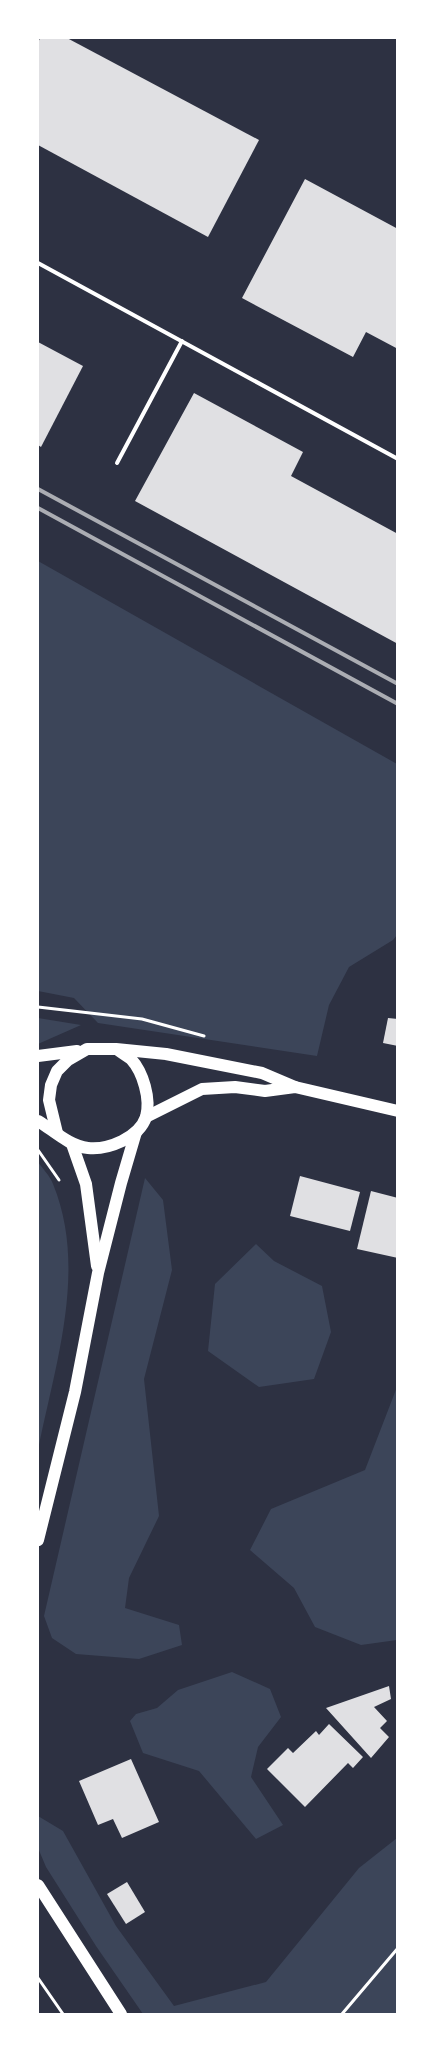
<svg xmlns="http://www.w3.org/2000/svg" width="435" height="2052" viewBox="0 0 435 2052" font-family="Lora,serif">
  <rect width="100%" height="100%" fill="#2d3142"/>
  <g fill="#3c4559">
    <path d="M 38,561 L 397,764 L 397,935 L 393,940 L 349,967 L 329,1005 L 317,1056 L 98,1023 L 74,998 L 38,991 Z"/>
    <path d="M 38,1018 L 81,1025 L 38,1044 Z"/>
    <path d="M 38,1162 C 43,1169 50,1176 53,1184 C 88,1269 55,1365 38,1450 Z"/>
    <path d="M 145,1178 L 163,1200 L 172,1270 L 144,1379 L 159,1516 L 129,1578 L 125,1608 L 179,1625 L 182,1645 L 139,1659 L 76,1654 L 52,1638 L 44,1616 Z"/>
    <path d="M 256,1244 L 274,1261 L 322,1286 L 331,1332 L 314,1379 L 259,1387 L 208,1351 L 215,1284 Z"/>
    <path d="M 397,1387 L 397,1640 L 361,1645 L 315,1627 L 294,1588 L 250,1550 L 271,1509 L 365,1470 Z"/>
    <path d="M 232,1672 L 270,1689 L 281,1717 L 258,1747 L 251,1777 L 283,1825 L 256,1839 L 199,1771 L 143,1753 L 130,1721 L 136,1714 L 157,1708 L 178,1690 Z"/>
    <path d="M 38,1816 L 63,1831 L 116,1926 L 174,2006 L 266,1982 L 359,1868 L 397,1838 L 397,2014 L 143,2014 L 96,1946 L 46,1867 L 38,1848 Z"/>
  </g>
  <g fill="#e0e0e3">
    <path d="M 40,38 L 67,38 L 259,140 L 208,237 L 38,145 L 38,43 Z"/>
    <path d="M 305,179 L 398,229 L 398,349 L 366,332 L 353,357 L 242,298 Z"/>
    <path d="M 38,342 L 83,366 L 41,447 L 38,445 Z"/>
    <path d="M 194,393 L 303,452 L 291,476 L 398,534 L 398,644 L 135,501 Z"/>
    <path d="M 388,1018 L 398,1019 L 398,1046 L 383,1043 Z"/>
    <path d="M 300,1176 L 360,1192 L 350,1231 L 290,1216 Z"/>
    <path d="M 371,1191 L 398,1198 L 398,1258 L 357,1249 Z"/>
    <path d="M 389,1686 L 391,1699 L 374,1707 L 387,1721 L 380,1728 L 389,1737 L 371,1758 L 326,1708 Z"/>
    <path d="M 329,1724 L 363,1757 L 353,1768 L 348,1763 L 305,1807 L 267,1769 L 288,1748 L 293,1753 L 316,1731 L 319,1735 Z"/>
    <path d="M 131,1759 L 159,1822 L 122,1838 L 113,1819 L 98,1825 L 79,1781 Z"/>
    <path d="M 127,1882 L 145,1912 L 126,1924 L 107,1894 Z"/>
  </g>
  <g fill="none" stroke-linecap="round" stroke-linejoin="round">
    <g stroke="#fff" stroke-width="3">
      <path d="M 38,1007 L 142,1019 L 204,1036"/>
      <path d="M 38,1150 L 59,1180"/>
      <path d="M 38,1978 L 63,2014"/>
      <path d="M 342,2014 L 398,1948"/>
    </g>
    <g stroke="#fff" stroke-width="4">
      <path d="M 38,263 L 398,459"/>
      <path d="M 117,463 L 182,341"/>
    </g>
    <g stroke="#fff" stroke-width="12">
      <path d="M 38,1056 L 77,1051"/>
      <path d="M 146,1117 L 202,1089 L 235,1087 L 265,1091 L 295,1087 L 398,1111"/>
      <path d="M 38,1121 C 53,1130 69,1146 88,1148 C 108,1150 139,1138 146,1117 C 151,1099 143,1072 131,1059 C 127,1056 122,1053 118,1050"/>
      <path d="M 57,1133 L 49,1100 L 51,1085 L 57,1071 L 68,1060 L 87,1049 L 116,1049 L 166,1054 L 262,1073 L 295,1087"/>
      <path d="M 72,1144 L 86,1184 L 97,1266"/>
      <path d="M 38,1540 L 75,1392 L 98,1273 L 121,1183 L 136,1132"/>
      <path d="M 38,1885 L 121,2014"/>
    </g>
    <g stroke="#abadb3" stroke-width="4">
      <path d="M 38,489 L 398,684"/>
      <path d="M 38,508 L 398,704"/>
    </g>
  </g>
  <rect width="435" height="2052" fill="none" stroke="#ffffff" stroke-width="78"/>
</svg>
